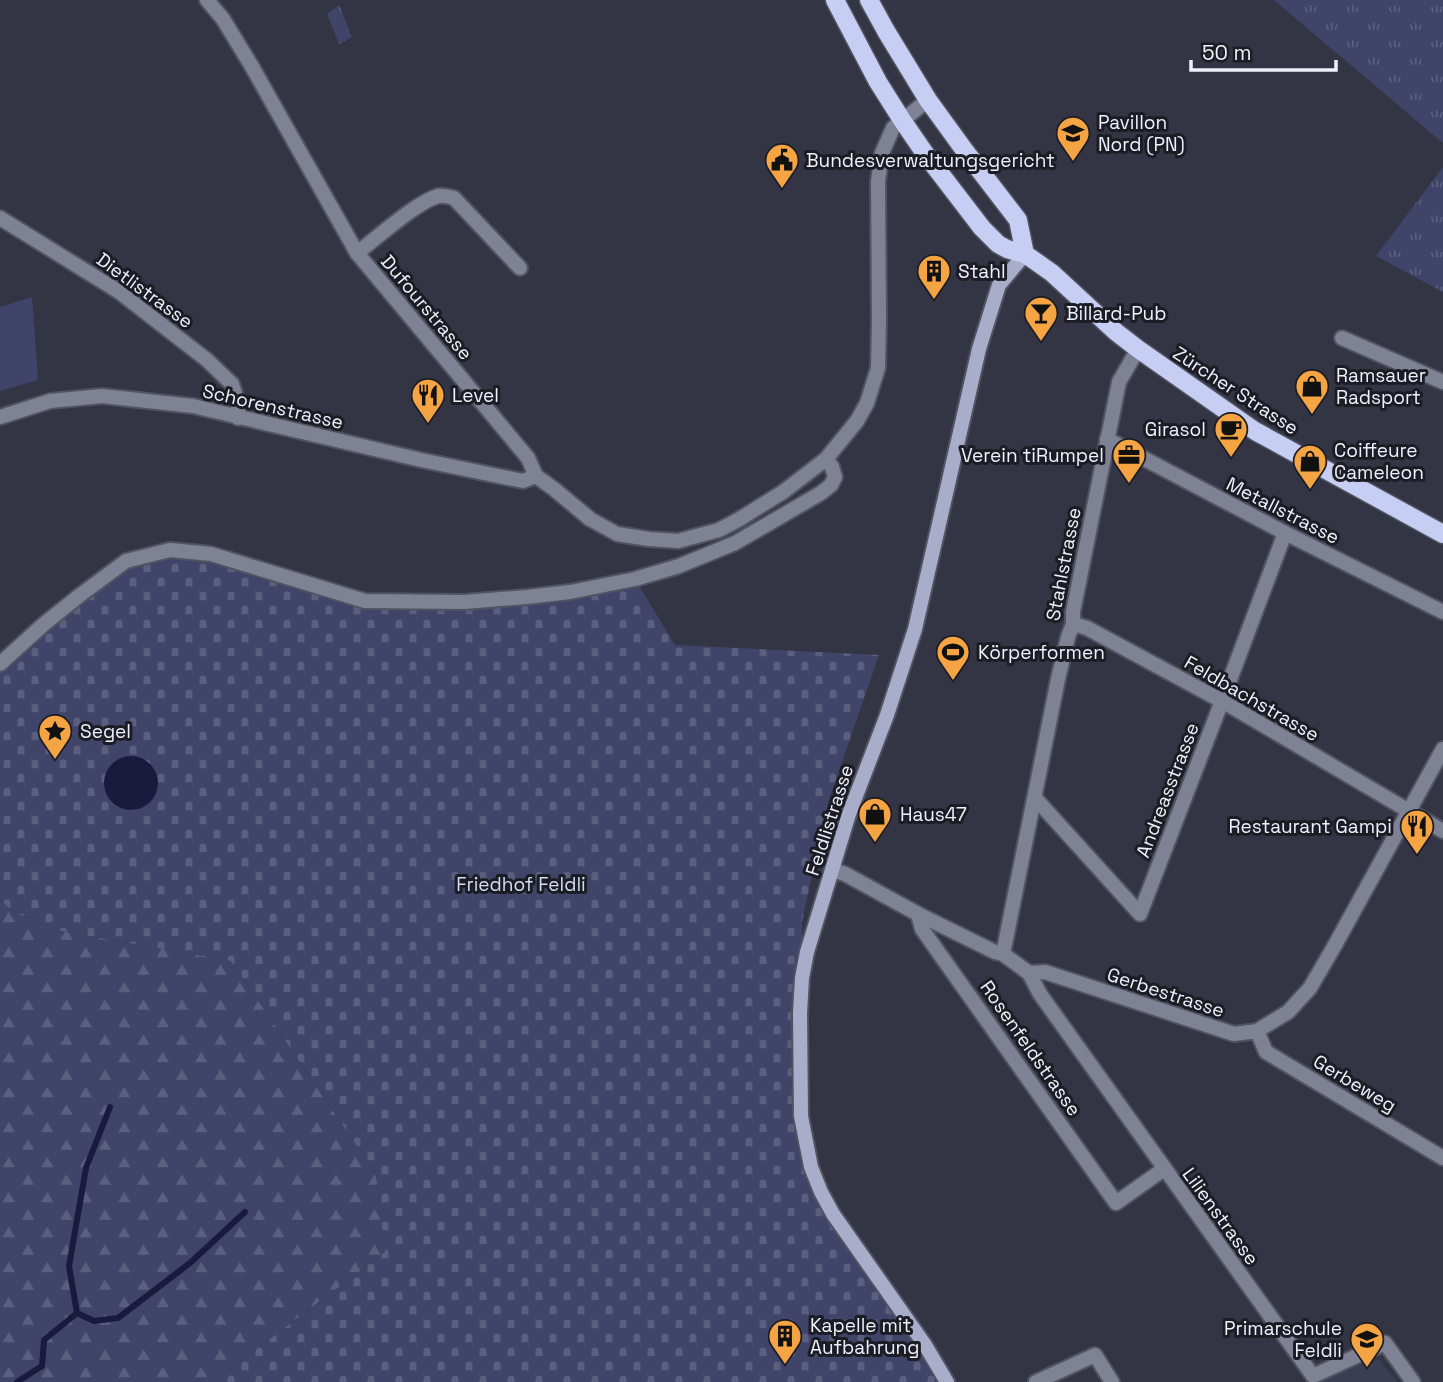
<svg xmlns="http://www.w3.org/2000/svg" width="1443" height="1382" viewBox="0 0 1443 1382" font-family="'Space Grotesk',sans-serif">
  <defs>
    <pattern id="forest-firs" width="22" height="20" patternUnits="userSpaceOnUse" patternTransform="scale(1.75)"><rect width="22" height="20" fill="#3f4468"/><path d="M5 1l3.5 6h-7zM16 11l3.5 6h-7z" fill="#5b5f7e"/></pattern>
    <pattern id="cemetery-stones" width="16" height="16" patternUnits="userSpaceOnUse" patternTransform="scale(1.75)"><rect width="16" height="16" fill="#3f4468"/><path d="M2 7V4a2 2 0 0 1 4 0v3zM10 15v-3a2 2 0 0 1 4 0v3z" fill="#5b5f7e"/></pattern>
    <pattern id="park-tufts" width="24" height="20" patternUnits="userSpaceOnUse" patternTransform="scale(1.75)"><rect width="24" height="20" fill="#3f4468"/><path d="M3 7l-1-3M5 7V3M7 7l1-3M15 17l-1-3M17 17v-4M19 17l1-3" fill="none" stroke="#5b5f7e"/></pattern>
  </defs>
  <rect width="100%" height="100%" fill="#333544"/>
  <path fill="#3a3e52" d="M 1379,1359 L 1397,1382 L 1312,1382 L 1315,1380 Z"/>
  <path fill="url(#forest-firs)" d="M 0,900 L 14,912 L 61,931 L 231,961 L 376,1174 L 385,1252 L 213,1382 L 0,1382 Z"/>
  <path fill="url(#cemetery-stones)" d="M 170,550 L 365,601 L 464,602 L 635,579 L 675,645 L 879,655 L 829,800 L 802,921 L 802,978 L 800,1013 L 811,1167 L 947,1382 L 213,1382 L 385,1252 L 376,1174 L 231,961 L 61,931 L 14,912 L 0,900 L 0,664 L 126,561 Z"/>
  <g fill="url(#park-tufts)">
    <path d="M 1274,0 L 1443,0 L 1443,143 Z"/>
    <path d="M 339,5 L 352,37 L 339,44 L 327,14 Z"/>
    <path d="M 1443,167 L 1443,292 L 1376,256 Z"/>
  </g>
  <path fill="#3f4468" d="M 32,297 L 38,380 L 0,391 L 0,307 Z"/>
  <circle fill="#191b3c" cx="131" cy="783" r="27"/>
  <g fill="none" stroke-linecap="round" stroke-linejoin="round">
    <g stroke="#191b3c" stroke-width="6">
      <path d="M 77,1313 L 69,1266 L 86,1168 L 110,1107"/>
      <path d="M 17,1382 L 42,1366 L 44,1340 L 77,1313 L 94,1321 L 118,1318 L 190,1263 L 245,1212"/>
    </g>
    <defs>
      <g id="street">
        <path d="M 207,0 L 223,19 L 251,65 L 357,253 L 528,458 L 536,476 L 554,489 L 590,519 L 617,534 L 649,539 L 678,541 L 719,530 L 738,520 L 783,492 L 826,459 L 857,421 L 867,403 L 878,368 L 879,320 L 878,181 L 882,153 L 893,128 L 928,100"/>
        <path d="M 0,218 L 118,291 L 207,360 L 232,384 L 238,403 L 238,418"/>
        <path d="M 357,253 C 377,238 415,203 438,196 C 444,195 448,196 454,198 L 520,268"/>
        <path d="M 1342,338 L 1443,382"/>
        <path d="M 0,417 L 50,401 L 102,396 L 193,406 L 421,460 L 523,481 L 536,476"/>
        <path d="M 1107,439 L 1285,533 L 1443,612"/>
        <path d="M 1073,624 L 1087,628 L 1222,701 L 1443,831"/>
        <path d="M 0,664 L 44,624 L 79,596 L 126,561 L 170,550 L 211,554 L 365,601 L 464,602 L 527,597 L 570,592 L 635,579 L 679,566 L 735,543 L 821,493 L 831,485 L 835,477 L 832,467 L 826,459"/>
        <path d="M 1035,798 L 1140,914 L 1222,701 L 1285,533"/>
        <path d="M 833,870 L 845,874 L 918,914 L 995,952 L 1003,954 L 1029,973 L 1045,972 L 1234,1034 L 1257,1031 L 1288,1012 L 1310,988 L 1335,945 L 1443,749"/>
        <path d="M 918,914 L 922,929 L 1116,1203 L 1164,1169"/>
        <path d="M 1003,954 L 1058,679 L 1068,637 L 1073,624 L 1073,612 L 1119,382 L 1138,349"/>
        <path d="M 1029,973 L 1040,994 L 1313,1376 L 1385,1343 L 1413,1382"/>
        <path d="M 1257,1031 L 1266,1052 L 1443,1158"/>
        <path d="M 1036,1382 L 1095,1355 L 1112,1382"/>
      </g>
      <path id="secondary" d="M 947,1382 L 925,1345 L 833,1214 L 821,1192 L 811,1167 L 801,1116 L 800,1013 L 802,978 L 807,952 L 849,814 L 887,715 L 915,629 L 979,349 L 999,285 L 1025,254"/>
      <g id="primary">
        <path d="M 835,0 L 878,82 L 902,120 L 926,155 L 982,228 L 998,244 L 1007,249 L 1025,254 L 1052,273 L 1116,332 L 1138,349 L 1255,431 L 1443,534"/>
        <path d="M 869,0 L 886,31 L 928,100 L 965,151 L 1018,220 L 1025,254"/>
      </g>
    </defs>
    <use href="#street" stroke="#515361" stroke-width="18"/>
    <use href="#secondary" stroke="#515361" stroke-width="18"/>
    <use href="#primary" stroke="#515361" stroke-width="21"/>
    <use href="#street" stroke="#7f8294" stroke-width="14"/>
    <use href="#secondary" stroke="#a8adca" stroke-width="14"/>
    <use href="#primary" stroke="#c7cef3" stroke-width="18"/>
  </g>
  <defs>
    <symbol id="school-pin" viewBox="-11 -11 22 30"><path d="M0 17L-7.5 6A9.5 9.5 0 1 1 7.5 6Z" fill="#f4a443" stroke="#1c1d24"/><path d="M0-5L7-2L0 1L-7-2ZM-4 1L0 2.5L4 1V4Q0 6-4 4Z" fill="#111"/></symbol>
    <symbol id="civic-pin" viewBox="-11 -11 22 30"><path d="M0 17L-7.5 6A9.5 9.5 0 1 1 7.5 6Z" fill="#f4a443" stroke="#1c1d24"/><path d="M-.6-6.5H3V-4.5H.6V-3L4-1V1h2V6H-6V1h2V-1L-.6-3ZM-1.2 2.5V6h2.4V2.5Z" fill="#111"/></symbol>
    <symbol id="building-pin" viewBox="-11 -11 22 30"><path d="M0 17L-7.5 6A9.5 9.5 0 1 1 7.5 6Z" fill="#f4a443" stroke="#1c1d24"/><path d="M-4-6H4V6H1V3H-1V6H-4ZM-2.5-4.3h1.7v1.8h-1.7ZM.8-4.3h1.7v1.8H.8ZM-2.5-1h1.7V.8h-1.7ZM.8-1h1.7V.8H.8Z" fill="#111"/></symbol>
    <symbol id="bar-pin" viewBox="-11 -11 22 30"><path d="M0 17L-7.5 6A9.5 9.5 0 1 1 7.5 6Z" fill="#f4a443" stroke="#1c1d24"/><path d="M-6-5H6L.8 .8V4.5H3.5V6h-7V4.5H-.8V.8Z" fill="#111"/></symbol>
    <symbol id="shop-pin" viewBox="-11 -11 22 30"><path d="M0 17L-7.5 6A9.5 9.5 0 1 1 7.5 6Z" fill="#f4a443" stroke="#1c1d24"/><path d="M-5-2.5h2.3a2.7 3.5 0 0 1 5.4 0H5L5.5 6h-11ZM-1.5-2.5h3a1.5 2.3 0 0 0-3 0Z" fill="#111"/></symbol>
    <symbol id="restaurant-pin" viewBox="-11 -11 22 30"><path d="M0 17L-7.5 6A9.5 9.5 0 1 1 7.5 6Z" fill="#f4a443" stroke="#1c1d24"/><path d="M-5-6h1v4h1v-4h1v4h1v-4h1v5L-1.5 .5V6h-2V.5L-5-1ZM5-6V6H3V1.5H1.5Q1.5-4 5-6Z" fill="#111"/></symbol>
    <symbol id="cafe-pin" viewBox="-11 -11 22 30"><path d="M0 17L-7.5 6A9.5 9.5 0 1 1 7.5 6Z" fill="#f4a443" stroke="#1c1d24"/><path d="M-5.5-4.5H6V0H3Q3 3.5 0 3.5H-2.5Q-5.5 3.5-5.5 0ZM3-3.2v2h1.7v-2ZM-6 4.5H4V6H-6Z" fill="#111"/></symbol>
    <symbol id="office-pin" viewBox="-11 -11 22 30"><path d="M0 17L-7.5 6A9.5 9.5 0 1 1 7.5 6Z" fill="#f4a443" stroke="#1c1d24"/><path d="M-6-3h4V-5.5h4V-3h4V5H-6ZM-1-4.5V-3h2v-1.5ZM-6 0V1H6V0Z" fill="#111"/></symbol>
    <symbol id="stadium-pin" viewBox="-11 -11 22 30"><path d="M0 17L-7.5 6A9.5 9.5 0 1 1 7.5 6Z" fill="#f4a443" stroke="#1c1d24"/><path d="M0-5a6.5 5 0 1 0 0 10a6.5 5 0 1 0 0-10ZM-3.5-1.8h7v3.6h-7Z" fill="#111"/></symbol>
    <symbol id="sight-pin" viewBox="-11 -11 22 30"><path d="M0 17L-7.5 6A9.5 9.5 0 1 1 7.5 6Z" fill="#f4a443" stroke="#1c1d24"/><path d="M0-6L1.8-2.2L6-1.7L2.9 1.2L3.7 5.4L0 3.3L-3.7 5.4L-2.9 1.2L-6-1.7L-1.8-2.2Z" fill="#111"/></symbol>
  </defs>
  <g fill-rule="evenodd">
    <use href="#school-pin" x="1054" y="114" width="38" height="52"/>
    <use href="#civic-pin" x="763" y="141" width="38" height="52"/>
    <use href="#building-pin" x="915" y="252" width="38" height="52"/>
    <use href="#bar-pin" x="1022" y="294" width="38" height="52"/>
    <use href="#shop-pin" x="1293" y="367" width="38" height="52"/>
    <use href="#restaurant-pin" x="409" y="376" width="38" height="52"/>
    <use href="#cafe-pin" x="1212" y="410" width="38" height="52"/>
    <use href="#office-pin" x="1110" y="436" width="38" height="52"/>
    <use href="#shop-pin" x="1291" y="442" width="38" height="52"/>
    <use href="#stadium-pin" x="934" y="633" width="38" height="52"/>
    <use href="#sight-pin" x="36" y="712" width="38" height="52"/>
    <use href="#shop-pin" x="856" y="795" width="38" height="52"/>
    <use href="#restaurant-pin" x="1398" y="807" width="38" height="52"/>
    <use href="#building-pin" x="766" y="1317" width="38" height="52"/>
    <use href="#school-pin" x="1348" y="1320" width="38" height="52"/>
  </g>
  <g text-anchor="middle" stroke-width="6" stroke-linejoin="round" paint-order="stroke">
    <g font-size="19" fill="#eef0fa" stroke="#1c1d24" text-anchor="start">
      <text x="1098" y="129">Pavillon<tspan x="1098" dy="22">Nord (PN)</tspan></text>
      <text x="806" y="167">Bundesverwaltungsgericht</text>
      <text x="958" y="278">Stahl</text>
      <text x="1066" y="320">Billard-Pub</text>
      <text x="1336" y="382">Ramsauer<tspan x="1336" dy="22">Radsport</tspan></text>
      <text x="452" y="402">Level</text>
      <text x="1206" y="436" text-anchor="end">Girasol</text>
      <text x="1334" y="457">Coiffeure<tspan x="1334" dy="22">Cameleon</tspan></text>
      <text x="1104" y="462" text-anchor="end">Verein tiRumpel</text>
      <text x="978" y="659">Körperformen</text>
      <text x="80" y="738">Segel</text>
      <text x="900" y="821">Haus47</text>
      <text x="1392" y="833" text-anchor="end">Restaurant Gampi</text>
      <text x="810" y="1332">Kapelle mit<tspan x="810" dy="22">Aufbahrung</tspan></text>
      <text x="1342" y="1335" text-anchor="end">Primarschule<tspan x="1342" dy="22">Feldli</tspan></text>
    </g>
    <g font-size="19" fill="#eef0fa" stroke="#1c1d24">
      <text transform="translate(145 290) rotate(36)" y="7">Dietlistrasse</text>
      <text transform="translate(427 307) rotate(50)" y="7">Dufourstrasse</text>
      <text transform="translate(1236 390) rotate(33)" y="7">Zürcher Strasse</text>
      <text transform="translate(273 406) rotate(13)" y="7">Schorenstrasse</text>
      <text transform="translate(1283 510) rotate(27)" y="7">Metallstrasse</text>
      <text transform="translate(1063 564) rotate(-79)" y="7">Stahlstrasse</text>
      <text transform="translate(1252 698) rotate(30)" y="7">Feldbachstrasse</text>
      <text transform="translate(1167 790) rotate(-69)" y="7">Andreasstrasse</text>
      <text transform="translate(829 820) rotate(-72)" y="7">Feldlistrasse</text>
      <text transform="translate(1166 992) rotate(18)" y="7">Gerbestrasse</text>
      <text transform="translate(1031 1048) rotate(55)" y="7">Rosenfeldstrasse</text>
      <text transform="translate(1355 1083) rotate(31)" y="7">Gerbeweg</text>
      <text transform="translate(1221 1216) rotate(54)" y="7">Lilienstrasse</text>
    </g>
    <g font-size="19" fill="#d6dbf5" stroke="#1c1d24">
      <text x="521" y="891">Friedhof Feldli</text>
    </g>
  </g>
  <path d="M1191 60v10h145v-10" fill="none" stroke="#eef0fa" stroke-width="3.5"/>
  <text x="1202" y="60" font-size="21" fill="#eef0fa" stroke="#1c1d24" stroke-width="5" paint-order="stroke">50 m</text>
</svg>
